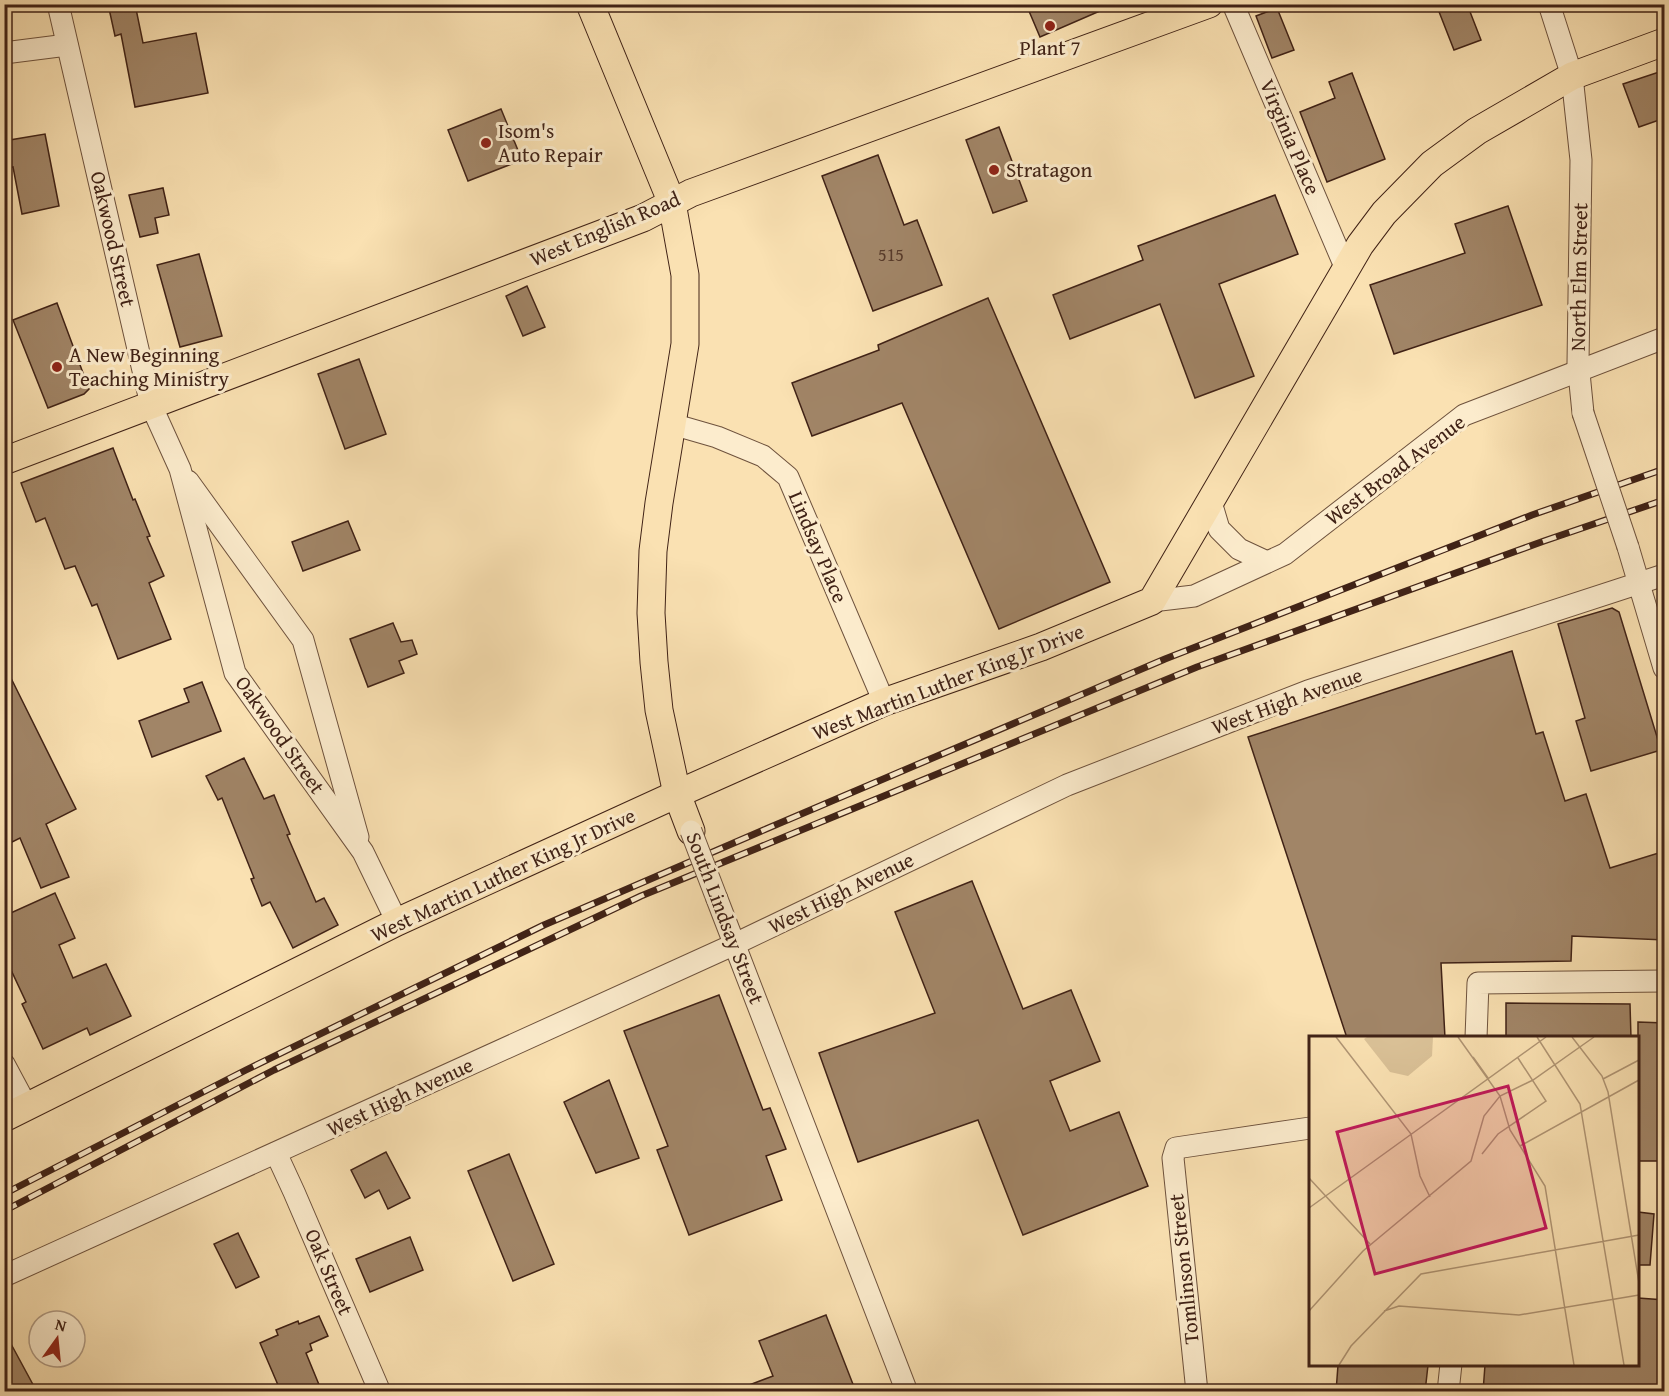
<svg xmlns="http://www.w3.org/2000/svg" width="1669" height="1396" viewBox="0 0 1669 1396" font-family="'Gentium Book Plus',serif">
  <rect width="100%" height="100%" fill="#fae1b2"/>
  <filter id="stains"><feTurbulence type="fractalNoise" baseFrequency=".00333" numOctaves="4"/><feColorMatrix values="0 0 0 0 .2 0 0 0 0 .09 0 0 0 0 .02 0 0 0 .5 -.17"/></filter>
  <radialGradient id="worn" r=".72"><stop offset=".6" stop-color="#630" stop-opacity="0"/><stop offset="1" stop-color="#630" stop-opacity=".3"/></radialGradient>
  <g fill="#a18567" stroke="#402216" stroke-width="1.5">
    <path d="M 108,4 L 135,4 L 143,43 L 196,33 L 208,93 L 135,107 L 121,34 L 115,36 Z"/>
    <path d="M 1026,4 L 1116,4 L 1040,37 Z"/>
    <path d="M 1436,4 L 1467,4 L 1481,40 L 1454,50 Z"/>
    <path d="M 1277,8 L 1294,50 L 1272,58 L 1256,16 Z"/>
    <path d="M 1665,70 L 1665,118 L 1639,127 L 1623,84 Z"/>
    <path d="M 1352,73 L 1385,159 L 1327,182 L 1300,112 L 1335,98 L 1329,82 Z"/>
    <path d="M 501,109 L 522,160 L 468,181 L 448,130 Z"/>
    <path d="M 999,127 L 1027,201 L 993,213 L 966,140 Z"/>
    <path d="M 45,134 L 59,206 L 22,214 L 13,167 L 4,169 L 4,141 Z"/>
    <path d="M 878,155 L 904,225 L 917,220 L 942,285 L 873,311 L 822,176 Z"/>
    <path d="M 163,188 L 169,215 L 155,218 L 158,233 L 140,237 L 129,195 Z"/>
    <path d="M 1275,195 L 1298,254 L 1219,284 L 1254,376 L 1195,398 L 1160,304 L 1070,339 L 1053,295 L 1143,260 L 1138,246 Z"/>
    <path d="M 1508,206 L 1542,305 L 1394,354 L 1370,285 L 1465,253 L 1455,224 Z"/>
    <path d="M 199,254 L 222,336 L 180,347 L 157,265 Z"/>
    <path d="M 527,286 L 545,327 L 523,336 L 506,296 Z"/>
    <path d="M 988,298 L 1110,582 L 999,629 L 902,403 L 812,436 L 792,383 L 879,350 L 878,345 Z"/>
    <path d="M 57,303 L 89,389 L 84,394 L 48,408 L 13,320 Z"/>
    <path d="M 359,359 L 386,434 L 345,449 L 318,374 Z"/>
    <path d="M 113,448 L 133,500 L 135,499 L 150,536 L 147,537 L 164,576 L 149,583 L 171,639 L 118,659 L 97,604 L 92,606 L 75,566 L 65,569 L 45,518 L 36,522 L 21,483 Z"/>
    <path d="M 348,521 L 360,550 L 303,571 L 292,542 Z"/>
    <path d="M 1612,608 L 1619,612 L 1661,750 L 1591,771 L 1576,721 L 1585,718 L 1558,624 Z"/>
    <path d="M 393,623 L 401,642 L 412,640 L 417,654 L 399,661 L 404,673 L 368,687 L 350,639 Z"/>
    <path d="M 1512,651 L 1536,734 L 1543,732 L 1565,801 L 1586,794 L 1610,868 L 1665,851 L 1665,940 L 1572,936 L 1571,961 L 1441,963 L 1445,1038 L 1347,1038 L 1248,737 Z"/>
    <path d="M 4,664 L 76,809 L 46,824 L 69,877 L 41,888 L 20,838 L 4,846 Z"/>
    <path d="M 202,682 L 221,731 L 152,757 L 139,721 L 189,702 L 184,689 Z"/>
    <path d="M 244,758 L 264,799 L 274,795 L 290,834 L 287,835 L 316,902 L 324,898 L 338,925 L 293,948 L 270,902 L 262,906 L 251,879 L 254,878 L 222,798 L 218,800 L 206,776 Z"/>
    <path d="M 972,881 L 1023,1009 L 1071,990 L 1100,1061 L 1050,1081 L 1070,1131 L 1119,1112 L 1148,1186 L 1023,1235 L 978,1120 L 858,1162 L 819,1053 L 935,1013 L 895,912 Z"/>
    <path d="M 55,893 L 75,938 L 59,945 L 73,978 L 106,964 L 131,1016 L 90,1035 L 87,1028 L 43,1049 L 22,1004 L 26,1002 L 4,955 L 4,916 Z"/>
    <path d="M 719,995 L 763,1110 L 770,1108 L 786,1149 L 766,1156 L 782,1200 L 689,1235 L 657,1150 L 668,1146 L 624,1031 Z"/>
    <path d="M 1506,1003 L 1630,1004 L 1631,1038 L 1506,1038 Z"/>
    <path d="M 1638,1022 L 1665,1023 L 1665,1161 L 1638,1161 Z"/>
    <path d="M 609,1080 L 639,1158 L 596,1173 L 564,1102 Z"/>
    <path d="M 386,1152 L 410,1198 L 388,1209 L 379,1190 L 365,1198 L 351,1170 Z"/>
    <path d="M 509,1154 L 554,1264 L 513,1281 L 468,1171 Z"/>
    <path d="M 1638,1212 L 1654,1214 L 1650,1265 L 1638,1265 Z"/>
    <path d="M 238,1233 L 259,1277 L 236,1288 L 214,1244 Z"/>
    <path d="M 410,1237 L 423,1270 L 370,1292 L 356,1259 Z"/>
    <path d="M 1638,1298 L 1665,1300 L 1665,1392 L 1483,1392 L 1485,1365 L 1638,1365 Z"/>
    <path d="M 826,1315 L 856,1392 L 736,1392 L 736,1390 L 773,1376 L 759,1341 Z"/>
    <path d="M 319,1316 L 328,1336 L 310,1344 L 312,1350 L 306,1353 L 322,1392 L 281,1392 L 260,1343 L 278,1335 L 276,1330 L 298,1321 L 299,1324 Z"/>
    <path d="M 4,1331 L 37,1392 L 4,1392 Z"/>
    <path d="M 1338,1365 L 1428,1365 L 1425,1392 L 1336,1392 Z"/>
  </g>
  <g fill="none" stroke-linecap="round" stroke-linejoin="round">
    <defs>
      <g id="minor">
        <path d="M 58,4 L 151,405 L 180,469 L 235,673 L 363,852 L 397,922"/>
        <path d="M 1233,4 L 1346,269"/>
        <path d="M 1549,4 L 1572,76 L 1581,160 L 1578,363 L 1583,413"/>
        <path d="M 4,53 L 67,45"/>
        <path d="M 672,424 L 717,437 L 763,456 L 788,477 L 884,702"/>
        <path d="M 188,481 L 303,640 L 358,837"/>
        <path d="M 1211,502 L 1219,529 L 1239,549 L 1267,562"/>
        <path d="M 1628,547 L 1664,668"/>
        <path d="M 1152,601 L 1194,596 L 1285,554 L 1464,415 L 1664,338"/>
        <path d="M 717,899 L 907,1392"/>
        <path d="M 1476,1038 L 1478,983 L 1664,981"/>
        <path d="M 4,1064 L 27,1107"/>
        <path d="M 276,1153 L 294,1192 L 380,1392"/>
        <path d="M 4,1276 L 735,944 L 1067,785 L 1308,691 L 1664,575"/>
        <path d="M 1197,1392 L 1173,1158 L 1176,1148 L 1310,1128"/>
        <path d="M 1448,1392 L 1451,1364"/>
      </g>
      <g id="major">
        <path d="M 590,4 L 672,203 L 685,275 L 685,344 L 659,503 L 653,551 L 651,613 L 654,662 L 659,710 L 677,794 L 691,831"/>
        <path d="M 4,461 L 643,218 L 691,193 L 1209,4"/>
        <path d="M 4,1118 L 397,922 L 677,794 L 884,702 L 1041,647 L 1152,601 L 1360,245 L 1384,213 L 1432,164 L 1477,131 L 1572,76 L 1664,42"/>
      </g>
    </defs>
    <use href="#minor" stroke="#6e523d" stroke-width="23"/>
    <use href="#major" stroke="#402216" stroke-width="29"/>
    <use href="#minor" stroke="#fceccd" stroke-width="21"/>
    <use href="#major" stroke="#fae1b2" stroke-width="27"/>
    <defs>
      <g id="rail">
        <path d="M 4,1194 L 246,1070 L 544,925 L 766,829 L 1165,659 L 1532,515 L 1664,469"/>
        <path d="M 4,1211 L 274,1070 L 641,896 L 1197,667 L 1544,541 L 1664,500"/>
      </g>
    </defs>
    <use href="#rail" stroke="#402216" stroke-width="7"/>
    <use href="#rail" stroke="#fceccd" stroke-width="4.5" stroke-dasharray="14" stroke-linecap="butt"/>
    <defs>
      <g id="minor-bridge">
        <path d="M 1583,413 L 1628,547"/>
        <path d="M 691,831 L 717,899"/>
      </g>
    </defs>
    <use href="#minor-bridge" stroke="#6e523d" stroke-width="23" stroke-linecap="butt"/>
    <use href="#minor-bridge" stroke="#fceccd" stroke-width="21"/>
  </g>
  <g fill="#8f2418" stroke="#fceccd" stroke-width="2">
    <circle cx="1050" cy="26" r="6"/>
    <circle cx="486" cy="143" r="6"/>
    <circle cx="994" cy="170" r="6"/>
    <circle cx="57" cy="367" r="6"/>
  </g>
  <g text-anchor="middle" stroke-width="6" stroke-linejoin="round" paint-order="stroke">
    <g font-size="18" fill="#583b2a">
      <text x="891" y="261">515</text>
    </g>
    <g font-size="21" fill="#402216" stroke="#fceccd" text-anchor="start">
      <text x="1050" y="55" text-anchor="middle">Plant 7</text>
      <text x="498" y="138">Isom's<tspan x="498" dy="24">Auto Repair</tspan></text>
      <text x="1006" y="177">Stratagon</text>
      <text x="69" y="362">A New Beginning<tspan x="69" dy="24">Teaching Ministry</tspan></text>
    </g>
    <g font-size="21" fill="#402216" stroke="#fceccd">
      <text transform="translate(1290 137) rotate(67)" y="7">Virginia Place</text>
      <text transform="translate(605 229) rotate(-23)" y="7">West English Road</text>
      <text transform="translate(113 239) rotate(77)" y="7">Oakwood Street</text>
      <text transform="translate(1579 277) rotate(-89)" y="7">North Elm Street</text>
      <text transform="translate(1395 470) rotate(-37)" y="7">West Broad Avenue</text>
      <text transform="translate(818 547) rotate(67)" y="7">Lindsay Place</text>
      <text transform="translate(948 682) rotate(-21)" y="7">West Martin Luther King Jr Drive</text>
      <text transform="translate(1287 701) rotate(-20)" y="7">West High Avenue</text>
      <text transform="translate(280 735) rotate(55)" y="7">Oakwood Street</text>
      <text transform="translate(503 875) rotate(-25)" y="7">West Martin Luther King Jr Drive</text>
      <text transform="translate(841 893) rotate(-26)" y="7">West High Avenue</text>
      <text transform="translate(725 918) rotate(69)" y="7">South Lindsay Street</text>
      <text transform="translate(400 1097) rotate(-25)" y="7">West High Avenue</text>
      <text transform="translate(1184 1269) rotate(-96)" y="7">Tomlinson Street</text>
      <text transform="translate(329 1272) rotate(67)" y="7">Oak Street</text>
    </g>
  </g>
  <g transform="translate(1309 1036)">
    <rect width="330" height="330" fill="#fae1b2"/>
    <path d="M 58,1 L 124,1 L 123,20 L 99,40 L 81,36 L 55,3 Z" fill="#dac197"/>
    <path fill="none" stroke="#b09574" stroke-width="1.5" d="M 27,1 L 102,98 L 111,140 L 121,161M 149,1 L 191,60 L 201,94 L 236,150 L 265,329M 228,1 L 271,68 L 315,329M 263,1 L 293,40 L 299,56 L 330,247M 164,21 L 179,42M 294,43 L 330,24M 211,110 L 330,44M 173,118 L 189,98 L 237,65 L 209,22M 0,142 L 61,208M 0,172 L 237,1M 0,275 L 54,215 L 162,125 L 175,80 L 191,60 L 224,44 L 285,1M 75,275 L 90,270 L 210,279 L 330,259M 30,329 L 42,310 L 112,238 L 330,199"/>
    <path fill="#c2185b" fill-opacity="0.15" stroke="#c2185b" stroke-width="3" d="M 199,50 L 237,192 L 66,238 L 28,96 Z"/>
    <rect width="330" height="330" fill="none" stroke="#402216" stroke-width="3"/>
  </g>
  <rect width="1669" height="1396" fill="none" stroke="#fae1b2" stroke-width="24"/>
  <rect x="6" y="6" width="1657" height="1384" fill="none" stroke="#402216" stroke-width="3"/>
  <rect x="12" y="12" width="1645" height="1372" fill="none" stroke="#402216" stroke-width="1.5"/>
  <g transform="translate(57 1339) rotate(15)"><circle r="28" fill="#fceccd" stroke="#b19b84" stroke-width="1.5"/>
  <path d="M0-4.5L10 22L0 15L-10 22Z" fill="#8f2418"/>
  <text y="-9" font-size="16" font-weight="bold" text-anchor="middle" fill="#402216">N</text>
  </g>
  <rect width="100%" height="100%" filter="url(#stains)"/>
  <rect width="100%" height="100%" fill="url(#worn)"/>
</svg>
